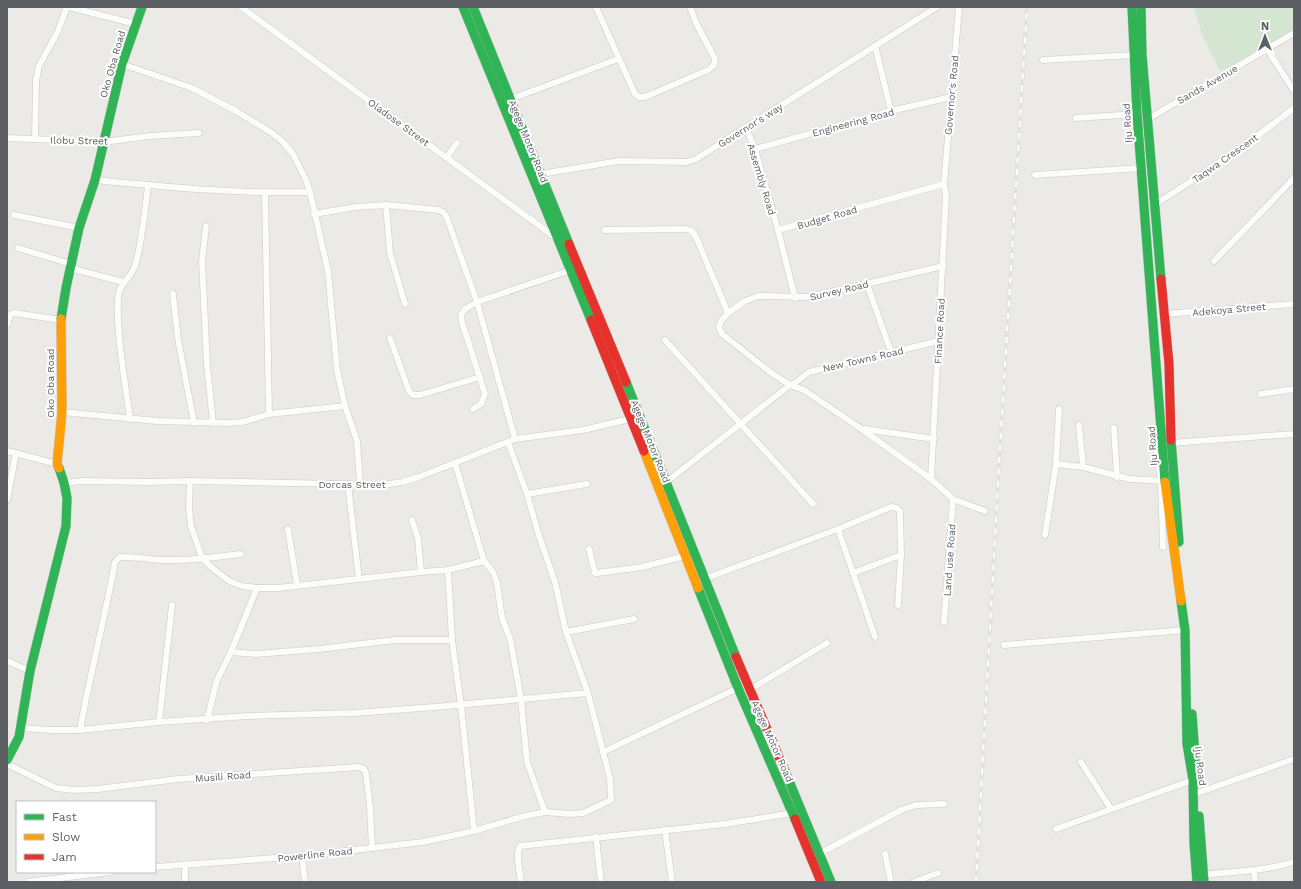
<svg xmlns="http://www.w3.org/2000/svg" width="1301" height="889" viewBox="0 0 1301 889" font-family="'Work Sans',sans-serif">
  <rect width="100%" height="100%" fill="#ebeae6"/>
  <path fill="#d4e6d2" d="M 1194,7 L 1294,7 L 1294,33 L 1220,71 L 1202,35 Z"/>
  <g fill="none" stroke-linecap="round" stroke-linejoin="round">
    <defs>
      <g id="street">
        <path d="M 69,7 L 136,24"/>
        <path d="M 241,7 L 556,238"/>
        <path d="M 596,7 L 635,94 L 639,97 L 645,97 L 708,70 L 714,65 L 715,59 L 696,23 L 690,7"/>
        <path d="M 875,46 L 891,111"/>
        <path d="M 1267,49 L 1294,91"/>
        <path d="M 1043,60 L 1134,55"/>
        <path d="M 122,64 L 192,88 L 236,111 L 272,133 L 283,142 L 293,154 L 306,180 L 310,192 L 328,271 L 337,370 L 345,406 L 357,441 L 360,484"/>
        <path d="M 511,99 L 618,59"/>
        <path d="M 1076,118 L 1137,114"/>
        <path d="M 1148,119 L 1294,33"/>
        <path d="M 746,128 L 755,149 L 778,230"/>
        <path d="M 7,138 L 103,142 L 150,136 L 199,133"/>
        <path d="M 35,139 L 36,81 L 39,66 L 58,31 L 67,7"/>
        <path d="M 755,149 L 891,111 L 951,97"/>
        <path d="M 447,157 L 457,143"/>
        <path d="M 541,174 L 619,161 L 687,162 L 696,159 L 937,7"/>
        <path d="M 1035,175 L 1141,168"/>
        <path d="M 95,180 C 166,187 238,194 310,192"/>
        <path d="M 265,193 L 269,414"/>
        <path d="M 386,205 L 390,253 L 405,304"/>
        <path d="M 1154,205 L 1201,175 L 1253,139 L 1294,108"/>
        <path d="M 314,214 L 356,207 L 386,205 L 439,210 L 444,213 L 447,218 L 477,302 L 515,439"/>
        <path d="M 14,215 L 79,228"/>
        <path d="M 206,226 L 202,261 L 207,365 L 213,423"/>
        <path d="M 605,230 L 686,229 L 692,231 L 696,237 L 728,313"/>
        <path d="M 18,248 L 71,264"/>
        <path d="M 1214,261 L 1294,178"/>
        <path d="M 943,266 L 810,297 L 759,296 L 745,301 L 728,313 L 721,321 L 719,327 L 722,334 L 770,372 L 790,385 L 804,390 L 860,428 L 931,479 L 953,499 L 985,511"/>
        <path d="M 70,268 L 123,282"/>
        <path d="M 867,284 L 891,352"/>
        <path d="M 173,294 L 178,339 L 194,423"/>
        <path d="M 795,298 L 778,230 L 944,184"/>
        <path d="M 1164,314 L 1294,304"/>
        <path d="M 7,325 L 10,315 L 14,313 L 61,320"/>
        <path d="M 390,338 L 409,391 L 413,395 L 420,395 L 480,377"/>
        <path d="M 665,340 L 813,504"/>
        <path d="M 1261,394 L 1294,389"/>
        <path d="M 473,409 L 481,404 L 485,394 L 462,322 L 461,315 L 465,309 L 477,302 L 571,270"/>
        <path d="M 62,412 L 157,421 L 228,423 L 243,422 L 269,414 L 345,406"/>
        <path d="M 130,419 C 126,386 119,353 118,319 C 118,311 117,300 119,292 C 122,282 131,277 135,266 C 142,242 145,211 148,185"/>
        <path d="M 1079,425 L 1083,467"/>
        <path d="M 1114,428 L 1117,477"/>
        <path d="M 864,429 L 934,439"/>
        <path d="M 1154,431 L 1161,481 L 1163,547"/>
        <path d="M 1171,443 L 1294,434"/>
        <path d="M 7,451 L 57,464"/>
        <path d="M 455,463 L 484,561 L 493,572 L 497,583 L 501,612 L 503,621 L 510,638 L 521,699 L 527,762 L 545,812"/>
        <path d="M 1056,464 L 1083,467 L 1130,479 L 1164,481"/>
        <path d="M 931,479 L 946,195 L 944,184 L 959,7"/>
        <path d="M 190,481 L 189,508 L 191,526 L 202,558 L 211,567 L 229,581 L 242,586 L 257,588 L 278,588 L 421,572 L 448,570 L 484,561"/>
        <path d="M 64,483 L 82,481 L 149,482 L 190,481 L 384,485 L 402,482 L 419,477 L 515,439 L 583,430 L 634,418"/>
        <path d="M 665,483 L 790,385 L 795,383 L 809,372 L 939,341"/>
        <path d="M 348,484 L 359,579"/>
        <path d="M 527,494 L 587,484"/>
        <path d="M 7,500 L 16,453"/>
        <path d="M 412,520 L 418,538 L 421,572"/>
        <path d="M 288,529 L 297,585"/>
        <path d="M 838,529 L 875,637"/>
        <path d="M 1045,535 L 1056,464 L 1059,409"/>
        <path d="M 589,549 L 595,573 L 597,573 L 642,567 L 685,556"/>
        <path d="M 448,570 L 452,640 L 461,705 L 474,831"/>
        <path d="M 853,573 L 901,555"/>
        <path d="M 704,579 L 838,529 L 891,507 L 897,508 L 900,511 L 901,555 L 898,605"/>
        <path d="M 944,622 L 953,499"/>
        <path d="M 566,632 L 634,619"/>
        <path d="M 1004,645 L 1185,630"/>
        <path d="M 231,652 L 256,654 L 319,649 L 395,640 L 452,640"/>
        <path d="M 7,661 L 30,671"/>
        <path d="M 749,690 L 827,643"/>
        <path d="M 207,720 L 217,680 L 231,652 L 257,588"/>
        <path d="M 159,722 L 172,605"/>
        <path d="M 21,728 L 51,730 L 80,730 L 159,722 L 248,716 L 355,713 L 435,707 L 588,693"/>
        <path d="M 80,730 C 90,674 105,618 115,562 L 120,557 C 135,556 151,560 166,560 C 191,561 216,557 241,554"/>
        <path d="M 603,752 L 738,688"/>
        <path d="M 1081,762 L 1111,809"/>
        <path d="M 7,764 L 56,788 L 74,790 L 98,789 L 178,779 L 359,767 L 364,769 L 366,773 L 370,807 L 372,848"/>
        <path d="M 1197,793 L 1294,759"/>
        <path d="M 1056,829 L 1193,780"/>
        <path d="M 665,830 L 672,882"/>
        <path d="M 596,837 L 601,882"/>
        <path d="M 819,854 L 901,810 L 916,805 L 944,804"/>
        <path d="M 885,854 L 891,882"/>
        <path d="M 302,856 L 305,882"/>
        <path d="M 185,864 L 185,882"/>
        <path d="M 155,867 L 302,856 L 423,842 L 474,831 L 521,817 L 545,812 L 570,814 L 583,813 L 611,800 L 610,779 L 588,693 L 566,632 L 555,582 L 539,536 L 527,494 L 508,442"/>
        <path d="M 1254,870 L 1255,882"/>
        <path d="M 1200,875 C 1231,872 1264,871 1294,862"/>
        <path d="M 28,882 L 110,872"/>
        <path d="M 521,882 C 520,871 515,855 520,846 L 725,824 L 793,813"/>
        <path d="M 914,882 L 938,873"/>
      </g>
      <g id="fast">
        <path d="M 463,7 L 591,320"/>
        <path d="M 473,7 L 569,244"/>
        <path d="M 1132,7 L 1137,114 L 1165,482"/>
        <path d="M 1141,7 L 1142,55 L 1161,279"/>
        <path d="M 61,319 L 66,288 L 79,228 L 95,180 L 122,64 L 142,7"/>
        <path d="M 626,382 L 736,657"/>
        <path d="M 1171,440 L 1179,542"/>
        <path d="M 698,588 L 738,688 L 795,819"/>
        <path d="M 1181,601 L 1185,630 L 1187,744 L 1193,780 L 1194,843 L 1197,882"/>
        <path d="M 1192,714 L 1196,769"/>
        <path d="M 7,760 L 19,737 L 30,671 L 66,526 L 67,498 L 64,483 L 59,468"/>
        <path d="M 784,769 L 831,882"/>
        <path d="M 1199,816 L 1204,882"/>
      </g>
      <g id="slow">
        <path d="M 644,451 L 698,588"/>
        <path d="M 59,468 L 57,464 L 62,412 L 61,319"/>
        <path d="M 1165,482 L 1181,601"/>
      </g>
      <g id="jam">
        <path d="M 569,244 L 626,382"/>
        <path d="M 1161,279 L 1169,364 L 1171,440"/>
        <path d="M 591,320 L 644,451"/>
        <path d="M 736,657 L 784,769"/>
        <path d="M 795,819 L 821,882"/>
      </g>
    </defs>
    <use href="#street" stroke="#c8c8c8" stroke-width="7"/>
    <use href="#fast" stroke="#c8c8c7" stroke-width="10"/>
    <use href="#slow" stroke="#c8c8c7" stroke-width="10"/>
    <use href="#jam" stroke="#c8c8c7" stroke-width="10"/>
    <use href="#street" stroke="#fcfcfb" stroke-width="6"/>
    <use href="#fast" stroke="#30b455" stroke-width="9"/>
    <use href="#slow" stroke="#ff9f0a" stroke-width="9"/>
    <use href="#jam" stroke="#e5322d" stroke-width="9"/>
    <defs>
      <path id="rail" d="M 976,882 L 1000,447 L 1027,7"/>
    </defs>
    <use href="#rail" stroke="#e2e2e2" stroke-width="3.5"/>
    <use href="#rail" stroke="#fff" stroke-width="2" stroke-dasharray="6" stroke-linecap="butt"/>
  </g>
  <g text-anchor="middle" stroke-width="4" stroke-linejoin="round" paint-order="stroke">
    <g font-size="10" fill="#5c5f63" stroke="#fff">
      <text transform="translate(112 64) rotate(-74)" y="4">Oko Oba Road</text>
      <text transform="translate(1207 84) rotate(-30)" y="4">Sands Avenue</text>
      <text transform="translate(951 95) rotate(-85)" y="4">Governor's Road</text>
      <text transform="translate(399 122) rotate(36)" y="4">Oladose Street</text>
      <text transform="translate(853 122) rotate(-15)" y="4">Engineering Road</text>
      <text transform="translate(1127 123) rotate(-94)" y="4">Iju Road</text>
      <text transform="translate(750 125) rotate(-32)" y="4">Governor's way</text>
      <text transform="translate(79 140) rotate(1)" y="4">Ilobu Street</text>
      <text transform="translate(529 141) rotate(68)" y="4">Agege Motor Road</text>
      <text transform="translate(1225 158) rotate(-35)" y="4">Taqwa Crescent</text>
      <text transform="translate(762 179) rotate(73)" y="4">Assembly Road</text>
      <text transform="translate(827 217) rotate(-16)" y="4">Budget Road</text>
      <text transform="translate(839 290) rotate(-13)" y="4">Survey Road</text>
      <text transform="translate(1229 309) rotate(-5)" y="4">Adekoya Street</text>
      <text transform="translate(939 331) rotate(-87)" y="4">Finance Road</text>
      <text transform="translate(863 359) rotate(-13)" y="4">New Towns Road</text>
      <text transform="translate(50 383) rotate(-90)" y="4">Oko Oba Road</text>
      <text transform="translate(651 441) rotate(68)" y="4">Agege Motor Road</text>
      <text transform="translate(1152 446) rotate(-94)" y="4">Iju Road</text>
      <text x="352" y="488">Dorcas Street</text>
      <text transform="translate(949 560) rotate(-86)" y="4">Land use Road</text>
      <text transform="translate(773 741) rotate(66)" y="4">Agege Motor Road</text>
      <text transform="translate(1201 766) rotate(83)" y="4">Iju Road</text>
      <text transform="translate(223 776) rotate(-4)" y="4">Musili Road</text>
      <text transform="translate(315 854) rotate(-6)" y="4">Powerline Road</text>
    </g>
  </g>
  <rect width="1301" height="889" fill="none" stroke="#5c5f63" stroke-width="16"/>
  <rect x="16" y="801" width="140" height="72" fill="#ffffff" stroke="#bebfc1"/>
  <rect x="24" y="814" width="20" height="6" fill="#30b455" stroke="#bebfc1"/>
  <text x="52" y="821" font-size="12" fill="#5c5f63">Fast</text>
  <rect x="24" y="834" width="20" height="6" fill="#ff9f0a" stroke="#bebfc1"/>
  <text x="52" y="841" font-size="12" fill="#5c5f63">Slow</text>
  <rect x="24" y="854" width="20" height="6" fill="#e5322d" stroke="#bebfc1"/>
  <text x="52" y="861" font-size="12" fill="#5c5f63">Jam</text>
  <g transform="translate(1265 36)" stroke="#ffffff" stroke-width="3" paint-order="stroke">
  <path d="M0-3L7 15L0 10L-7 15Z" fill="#5c5f63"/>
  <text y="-6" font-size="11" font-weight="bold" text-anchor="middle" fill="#5c5f63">N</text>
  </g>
</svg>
